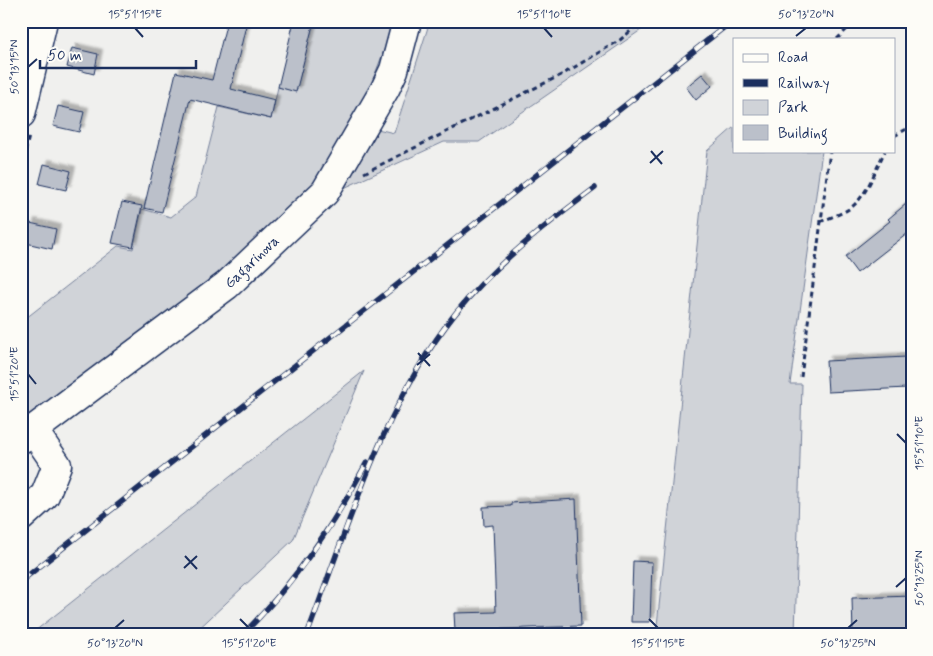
<svg xmlns="http://www.w3.org/2000/svg" width="933" height="656" viewBox="0 0 933 656" font-family="Mynerve,sans-serif">
  <defs>
    <filter id="shadow"><feDropShadow dx="4.5" dy="-4.5" stdDeviation="1" flood-color="#0004"/></filter>
  </defs>
  <rect width="100%" height="100%" fill="#f0f0ee"/>
  <filter id="ink" filterUnits="userSpaceOnUse"><feTurbulence type="fractalNoise" baseFrequency=".02" numOctaves="2"/><feDisplacementMap in="SourceGraphic" scale="10" xChannelSelector="R" yChannelSelector="G"/><feConvolveMatrix kernelMatrix="1 2 1 2 8 2 1 2 1" color-interpolation-filters="sRGB"/></filter>
  <g filter="url(#ink)">
    <g fill="#d0d3d8" stroke="#76819b">
      <path d="M 314,21 L 393,21 L 390,35 L 365,100 L 318,186 L 240,259 L 21,427 L 21,322 L 118,246 L 133,249 L 142,209 L 171,217 L 196,197 L 219,107 L 271,119 L 278,87 L 296,91 Z"/>
      <path d="M 430,21 L 654,21 L 479,142 L 444,142 L 344,188 L 373,128 L 394,133 Z"/>
      <path d="M 734,127 L 734,151 L 822,151 L 790,384 L 802,384 L 795,635 L 656,635 L 707,151 Z"/>
      <path d="M 364,371 L 293,540 L 192,635 L 30,635 Z"/>
    </g>
    <g fill="#bbc0ca" stroke="#1b2f5e" filter="url(#shadow)">
      <path d="M 227,21 L 247,21 L 231,89 L 275,100 L 271,119 L 190,99 L 162,212 L 144,208 L 176,72 L 212,80 Z"/>
      <path d="M 294,21 L 314,21 L 296,92 L 278,87 Z"/>
      <path d="M 72,48 L 98,54 L 94,74 L 67,67 Z"/>
      <path d="M 702,74 L 712,86 L 696,100 L 686,87 Z"/>
      <path d="M 58,106 L 84,112 L 79,132 L 53,126 Z"/>
      <path d="M 44,164 L 71,171 L 66,190 L 39,184 Z"/>
      <path d="M 912,199 L 912,230 L 857,273 L 845,257 L 890,221 L 888,219 Z"/>
      <path d="M 122,202 L 142,206 L 133,247 L 112,243 Z"/>
      <path d="M 30,223 L 56,229 L 52,249 L 26,243 Z"/>
      <path d="M 906,357 L 907,388 L 828,392 L 826,361 Z"/>
      <path d="M 576,499 L 581,626 L 455,631 L 454,613 L 496,612 L 493,525 L 484,526 L 483,507 L 511,506 L 511,503 Z"/>
      <path d="M 633,561 L 652,562 L 650,622 L 631,622 Z"/>
      <path d="M 912,596 L 912,635 L 853,635 L 852,598 Z"/>
    </g>
    <g fill="none" stroke-linecap="round" stroke-linejoin="round">
      <defs>
        <g id="minor">
          <path d="M 21,114 L 43,21"/>
          <path id="s1" d="M 21,439 L 227,285 L 325,192 L 385,89 L 394,70 L 407,21"/>
          <path d="M 21,517 L 45,495 L 57,465 L 33,430"/>
        </g>
      </defs>
      <use href="#minor" stroke="#1b2f5e" stroke-width="31"/>
      <g stroke="#1b2f5e" stroke-width="3" stroke-dasharray="5 4" stroke-linecap="butt">
        <path d="M 837,39 L 855,21"/>
        <path d="M 894,136 L 912,126"/>
        <path d="M 21,169 L 29,136"/>
        <path d="M 364,173 L 563,74 L 620,40 L 642,21"/>
        <path d="M 820,222 C 829,218 841,214 849,209 C 867,197 875,170 885,151"/>
        <path d="M 801,377 L 830,151"/>
      </g>
      <use href="#minor" stroke="#fdfcf7" stroke-width="28"/>
      <defs>
        <g id="rail">
          <path d="M 21,581 L 732,21"/>
          <path d="M 242,635 C 294,584 333,526 367,462"/>
          <path d="M 307,635 C 347,529 384,403 455,314 C 495,264 544,226 595,188"/>
        </g>
      </defs>
      <use href="#rail" stroke="#1b2f5e" stroke-width="5.5"/>
      <use href="#rail" stroke="#fdfcf7" stroke-width="4" stroke-dasharray="11" stroke-linecap="butt"/>
    </g>
  </g>
  <path fill="none" stroke="#1b2f5e" stroke-width="2" d="M 135,28 L 143,37M 544,28 L 552,37M 796,36 L 806,28M 28,67 L 37,59M 651,151 L 662,164M 650,163 L 663,151M 418,353 L 430,366M 417,365 L 430,354M 28,374 L 36,384M 897,434 L 906,443M 185,556 L 197,569M 184,568 L 197,556M 896,587 L 906,578M 240,619 L 249,628M 649,619 L 658,628M 115,628 L 124,620M 848,628 L 857,620"/>
  <g text-anchor="middle" stroke-width="4" stroke-linejoin="round" paint-order="stroke">
    <g font-size="15" fill="#1b2f5e" stroke="#fdfcf7">
      <text dy="5" stroke="none"><textPath href="#s1" startOffset="291">Gagarinova</textPath></text>
    </g>
  </g>
  <rect width="933" height="656" fill="none" stroke="#fdfcf7" stroke-width="55"/>
  <rect x="733" y="38" width="162" height="115" fill="#fdfcf7" stroke="#a3aaba"/>
  <rect x="743" y="54" width="25" height="8" fill="#fdfcf7" stroke="#a3aaba"/>
  <text x="778" y="62" font-size="15" fill="#1b2f5e">Road</text>
  <rect x="743" y="79" width="25" height="8" fill="#1b2f5e" stroke="#a3aaba"/>
  <text x="778" y="88" font-size="15" fill="#1b2f5e">Railway</text>
  <rect x="743" y="100" width="25" height="15" fill="#d0d3d8" stroke="#a3aaba"/>
  <text x="778" y="112" font-size="15" fill="#1b2f5e">Park</text>
  <rect x="743" y="125" width="25" height="15" fill="#bbc0ca" stroke="#a3aaba"/>
  <text x="778" y="138" font-size="15" fill="#1b2f5e">Building</text>
  <path d="M40 60v8h156v-8" fill="none" stroke="#1b2f5e" stroke-width="2.5"/>
  <text x="48" y="60" font-size="15" fill="#1b2f5e" stroke="#fdfcf7" stroke-width="4" paint-order="stroke">50 m</text>
  <rect x="28" y="28" width="878" height="600" fill="none" stroke="#1b2f5e" stroke-width="2"/>
  <g font-size="12" text-anchor="middle" fill="#1b2f5e">
    <text x="135" y="18">15°51'15"E</text>
    <text x="544" y="18">15°51'10"E</text>
    <text x="806" y="18">50°13'20"N</text>
    <text transform="translate(14 67) rotate(-90)" y="4">50°13'15"N</text>
    <text transform="translate(14 374) rotate(-90)" y="4">15°51'20"E</text>
    <text transform="translate(919 443) rotate(-90)" y="4">15°51'10"E</text>
    <text transform="translate(919 578) rotate(-90)" y="4">50°13'25"N</text>
    <text x="115" y="647">50°13'20"N</text>
    <text x="249" y="647">15°51'20"E</text>
    <text x="658" y="647">15°51'15"E</text>
    <text x="848" y="647">50°13'25"N</text>
  </g>
</svg>
